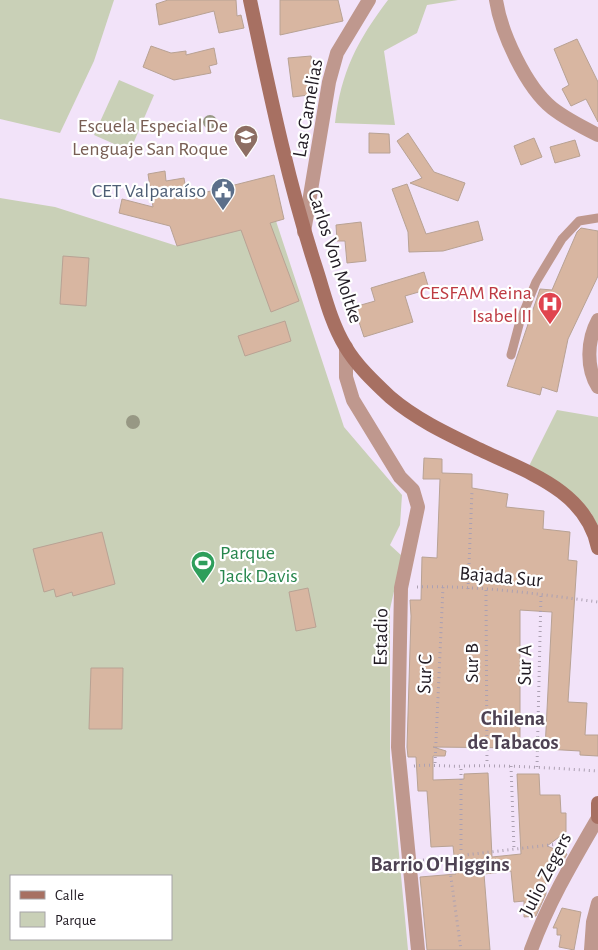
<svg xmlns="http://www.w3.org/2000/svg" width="598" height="950" viewBox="0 0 598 950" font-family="'Alegreya Sans',sans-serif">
  <rect width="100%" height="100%" fill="#f2e3f9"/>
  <g fill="#c9d0b7" fill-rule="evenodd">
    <path d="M 0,0 L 114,0 L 94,61 L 60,133 L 0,119 Z"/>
    <path d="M 388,0 L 458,0 L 427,5 L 417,33 L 384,51 L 395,125 L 335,123 C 341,72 357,41 388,0 Z"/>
    <path d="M 119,80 L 154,95 L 130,151 L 94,135 Z"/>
    <path d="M 0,198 L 55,207 L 177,246 L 276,221 L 344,427 L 402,495 L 400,525 L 390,545 L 402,556 L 390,609 L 390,758 L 408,950 L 0,950 ZM 11,876 L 171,876 L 171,939 L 11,939 Z"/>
    <path d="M 557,410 L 598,417 L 598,526 L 591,513 L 527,470 Z"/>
  </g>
  <g fill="#d8b6a1" stroke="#b8a294">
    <path d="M 168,0 L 236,0 L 237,16 L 241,15 L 244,28 L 219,33 L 214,11 L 159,25 L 156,4 Z"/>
    <path d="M 280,0 L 338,0 L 343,21 L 280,35 Z"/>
    <path d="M 577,39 L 598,82 L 598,122 L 586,99 L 571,106 L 562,89 L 569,85 L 554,49 Z"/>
    <path d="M 151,46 L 171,53 L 186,51 L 186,55 L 214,48 L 217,64 L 209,66 L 211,73 L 174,80 L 143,67 Z"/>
    <path d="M 311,56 L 316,94 L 293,97 L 288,58 Z"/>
    <path d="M 369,133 L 389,134 L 390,153 L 369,153 Z"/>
    <path d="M 408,133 L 434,172 L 465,183 L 458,201 L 410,183 L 422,178 L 397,141 Z"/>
    <path d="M 534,138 L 542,157 L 521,165 L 514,146 Z"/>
    <path d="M 575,140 L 580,156 L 555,163 L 550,147 Z"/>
    <path d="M 165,171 L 166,181 L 184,178 L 187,197 L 274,175 L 284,219 L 270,223 L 299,301 L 271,312 L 241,230 L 177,246 L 170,226 L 119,213 L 122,199 L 153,207 L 148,174 Z"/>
    <path d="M 407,184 L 426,234 L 478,221 L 483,240 L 443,251 L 409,252 L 408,232 L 392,189 Z"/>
    <path d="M 361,222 L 366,261 L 347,263 L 345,241 L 337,241 L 336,225 Z"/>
    <path d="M 581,228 L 598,231 L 598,276 L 568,339 L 557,392 L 542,387 L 540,395 L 507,386 L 540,289 L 552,290 L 577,232 Z"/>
    <path d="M 63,256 L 89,258 L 86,306 L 60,304 Z"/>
    <path d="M 424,272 L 429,289 L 405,296 L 413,322 L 364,337 L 354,307 L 375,301 L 371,288 Z"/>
    <path d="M 285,321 L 291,341 L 245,356 L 238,336 Z"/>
    <path d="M 424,458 L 442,459 L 442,473 L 472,474 L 472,488 L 508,494 L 506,507 L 544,511 L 543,529 L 570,532 L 568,560 L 577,561 L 568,702 L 587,703 L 585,735 L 598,735 L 598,756 L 580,755 L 580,751 L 545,749 L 552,612 L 520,610 L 520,748 L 433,747 L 446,751 L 445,756 L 433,756 L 433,780 L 464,779 L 464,774 L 488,773 L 492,857 L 521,854 L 517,774 L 539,774 L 540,795 L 560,795 L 561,813 L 566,813 L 566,832 L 547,846 L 567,854 L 560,867 L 545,868 L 546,894 L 536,916 L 524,917 L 524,901 L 514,902 L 511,871 L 484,874 L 490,950 L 427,950 L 420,877 L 456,874 L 453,846 L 431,847 L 427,791 L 418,791 L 416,757 L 408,757 L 407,747 L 411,616 L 410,600 L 421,600 L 422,557 L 437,558 L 440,479 L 423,479 Z"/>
    <path d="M 102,532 L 115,584 L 73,596 L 72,592 L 56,597 L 54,589 L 44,592 L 33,549 Z"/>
    <path d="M 308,588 L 316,627 L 296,631 L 289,592 Z"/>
    <path d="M 91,668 L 123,668 L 122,729 L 89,729 Z"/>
    <path d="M 562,908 L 581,912 L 574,950 L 559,947 L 561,935 L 557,935 L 557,928 L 553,928 Z"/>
  </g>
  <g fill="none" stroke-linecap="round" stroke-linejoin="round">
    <g stroke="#aca0b2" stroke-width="3" stroke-dasharray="1 4" stroke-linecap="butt">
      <path d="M 417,587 C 477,585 539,594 598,602"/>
      <path d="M 468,589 L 472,491"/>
      <path d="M 486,590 L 487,765"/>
      <path d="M 435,763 L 443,587"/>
      <path d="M 414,766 C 432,764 447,767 464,766 C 509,765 553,768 598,771"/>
      <path d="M 511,766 L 514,849"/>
      <path d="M 537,767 L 541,594"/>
      <path d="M 461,855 L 461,766"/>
      <path d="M 448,856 L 461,950"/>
      <path d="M 423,860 L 566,843"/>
    </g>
    <path stroke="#bf988e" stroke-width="9" d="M 511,355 L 520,321 L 536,282 L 562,239 L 579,221 L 598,218"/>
    <g stroke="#bf988e" stroke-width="14">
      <path d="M 496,0 C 501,33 526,87 552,108 C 566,119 582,127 598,135"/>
      <path d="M 304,232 L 329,82 L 337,53 L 369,0"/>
      <path d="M 346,347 L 346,377 L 353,400 L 400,477 L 413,490 L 418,507 L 401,588 L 398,747 L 418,950"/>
      <path d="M 531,950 C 548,903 573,861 598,818"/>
      <path d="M 591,950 L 593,922 L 598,903"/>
    </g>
    <path stroke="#bf988e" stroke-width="14" d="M 598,320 C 587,340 586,368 598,387"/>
    <g stroke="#a77062" stroke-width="14">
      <path d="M 250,0 C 269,89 287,178 315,265 C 324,292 330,321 345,346 C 356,365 374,382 390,397 C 418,421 452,436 485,452 C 530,473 587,492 598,548"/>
      <path d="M 598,803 L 598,817"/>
    </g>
  </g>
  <g fill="#979884">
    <circle cx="210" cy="122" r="7"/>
    <circle cx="133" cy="422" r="7"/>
  </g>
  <defs>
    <symbol id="school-pin" viewBox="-11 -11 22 30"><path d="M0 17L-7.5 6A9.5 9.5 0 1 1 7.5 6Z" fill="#8d6e63" stroke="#fff"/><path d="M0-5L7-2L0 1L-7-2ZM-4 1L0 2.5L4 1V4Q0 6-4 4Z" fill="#fff"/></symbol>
    <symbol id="civic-pin" viewBox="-11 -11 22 30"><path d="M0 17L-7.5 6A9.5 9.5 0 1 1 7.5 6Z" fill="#5c6f8a" stroke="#fff"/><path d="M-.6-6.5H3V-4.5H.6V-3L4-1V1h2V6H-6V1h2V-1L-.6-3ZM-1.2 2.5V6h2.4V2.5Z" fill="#fff"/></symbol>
    <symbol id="hospital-pin" viewBox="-11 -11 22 30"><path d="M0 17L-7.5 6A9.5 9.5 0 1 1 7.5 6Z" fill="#e0444e" stroke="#fff"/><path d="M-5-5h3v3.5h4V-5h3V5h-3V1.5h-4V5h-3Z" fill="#fff"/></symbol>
    <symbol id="stadium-pin" viewBox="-11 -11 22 30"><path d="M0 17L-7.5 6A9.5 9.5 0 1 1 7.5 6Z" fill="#2e9e5b" stroke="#fff"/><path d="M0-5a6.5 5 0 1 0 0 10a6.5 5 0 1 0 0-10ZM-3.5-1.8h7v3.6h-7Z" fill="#fff"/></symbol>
  </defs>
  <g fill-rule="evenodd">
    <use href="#school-pin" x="232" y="123" width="28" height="38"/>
    <use href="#civic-pin" x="209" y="176" width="28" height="38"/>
    <use href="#hospital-pin" x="536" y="290" width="28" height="38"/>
    <use href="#stadium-pin" x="189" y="549" width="28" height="38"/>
  </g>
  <g text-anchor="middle" stroke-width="4.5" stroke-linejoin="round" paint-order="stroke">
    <g font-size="20" fill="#211b23" stroke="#fff">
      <text transform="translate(307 108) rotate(-80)" y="7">Las Camelias</text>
      <text transform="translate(336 256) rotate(72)" y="7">Carlos Von Moltke</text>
      <text transform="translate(501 576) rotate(5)" y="7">Bajada Sur</text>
      <text transform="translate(380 637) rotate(-89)" y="7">Estadio</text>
      <text transform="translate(471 663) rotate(-90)" y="7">Sur B</text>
      <text transform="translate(524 665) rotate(-89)" y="7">Sur A</text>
      <text transform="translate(424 674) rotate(-88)" y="7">Sur C</text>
      <text transform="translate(545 874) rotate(-63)" y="7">Julio Zegers</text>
    </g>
    <g font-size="20" fill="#785e54" stroke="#fff" text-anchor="end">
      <text x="228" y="132">Escuela Especial De<tspan x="228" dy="23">Lenguaje San Roque</tspan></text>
    </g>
    <g font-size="20" fill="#4e5e75" stroke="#fff" text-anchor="end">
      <text x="206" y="197">CET Valparaíso</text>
    </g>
    <g font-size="20" fill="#be3a42" stroke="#fff" text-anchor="end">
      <text x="532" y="299">CESFAM Reina<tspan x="532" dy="23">Isabel II</tspan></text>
    </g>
    <g font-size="20" fill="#27864d" stroke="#fff" text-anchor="start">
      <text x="220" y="559">Parque<tspan x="220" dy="23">Jack Davis</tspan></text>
    </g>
    <g font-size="21" font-weight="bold" fill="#4e4253" stroke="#fff">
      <text x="513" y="725">Chilena<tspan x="513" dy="24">de Tabacos</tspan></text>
      <text x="440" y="871">Barrio O'Higgins</text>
    </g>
  </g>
  <rect x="10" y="875" width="162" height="65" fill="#ffffff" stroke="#a6a4a7"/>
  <rect x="20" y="891" width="25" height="8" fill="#a77062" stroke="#a6a4a7"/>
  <text x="55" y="900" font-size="15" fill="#211b23">Calle</text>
  <rect x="20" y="912" width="25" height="15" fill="#c9d0b7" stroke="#a6a4a7"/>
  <text x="55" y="925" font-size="15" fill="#211b23">Parque</text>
</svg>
